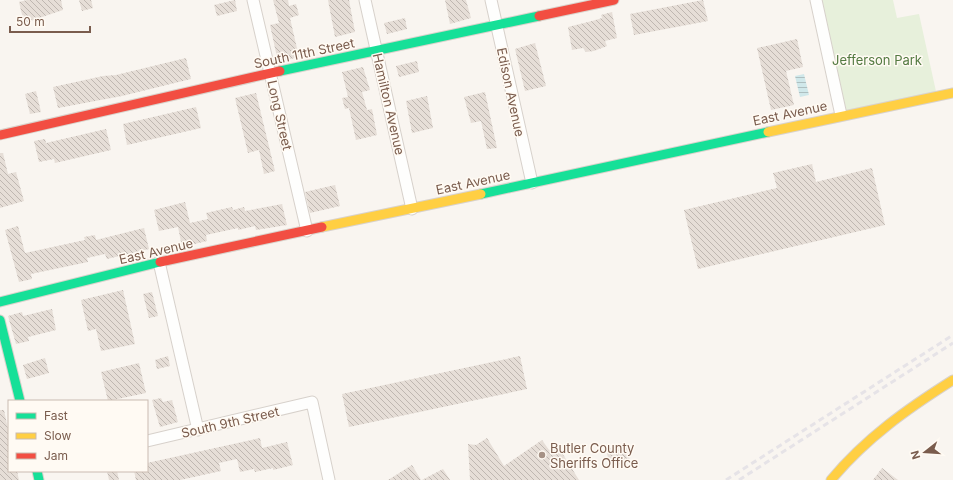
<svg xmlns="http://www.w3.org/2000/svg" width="953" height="480" viewBox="0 0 953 480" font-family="Inter,sans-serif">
  <defs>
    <pattern id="water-rules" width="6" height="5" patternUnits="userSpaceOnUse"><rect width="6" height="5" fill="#d0e8ea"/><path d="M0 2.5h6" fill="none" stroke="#aebfc0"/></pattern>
    <pattern id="building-back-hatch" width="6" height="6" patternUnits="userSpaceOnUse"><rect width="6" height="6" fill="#e6ded7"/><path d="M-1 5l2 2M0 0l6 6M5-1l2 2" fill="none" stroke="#bfb7b1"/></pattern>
  </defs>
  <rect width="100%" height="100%" fill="#f9f5f0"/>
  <path fill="#e7f0db" d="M 816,0 L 893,0 L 897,18 L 919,14 L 937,96 L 841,115 Z"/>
  <path fill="url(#water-rules)" d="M 804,74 L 809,95 L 800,97 L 795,76 Z"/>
  <g fill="url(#building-back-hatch)">
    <path d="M 27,0 L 61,0 L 63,10 L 24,23 L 19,2 Z"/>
    <path d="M 79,0 L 91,0 L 93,8 L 82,11 Z"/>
    <path d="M 235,0 L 237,11 L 217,16 L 214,5 Z"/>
    <path d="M 273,0 L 288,0 L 289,6 L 296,4 L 299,15 L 290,18 L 299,57 L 278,62 L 270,25 L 279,23 Z"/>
    <path d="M 328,0 L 349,0 L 355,32 L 335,37 Z"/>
    <path d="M 445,0 L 466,0 L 471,18 L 450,24 Z"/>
    <path d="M 703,0 L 708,21 L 634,35 L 630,14 Z"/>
    <path d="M 612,12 L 617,38 L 605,41 L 607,46 L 594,51 L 586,52 L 583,48 L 572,50 L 568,27 L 592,21 L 602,18 L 601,15 Z"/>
    <path d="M 405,18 L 407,29 L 387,34 L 384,23 Z"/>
    <path d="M 797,39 L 803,67 L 786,71 L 794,105 L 771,110 L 757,48 Z"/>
    <path d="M 535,43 L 546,86 L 525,91 L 515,49 Z"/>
    <path d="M 186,58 L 191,79 L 122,96 L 58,108 L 53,87 L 103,76 L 116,75 Z"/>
    <path d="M 417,61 L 419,72 L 399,77 L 396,66 Z"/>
    <path d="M 363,67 L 370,90 L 362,92 L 367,110 L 372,109 L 377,135 L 356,140 L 349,108 L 345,109 L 342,98 L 348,97 L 342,72 Z"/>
    <path d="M 36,91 L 41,112 L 30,114 L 25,94 Z"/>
    <path d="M 485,92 L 497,148 L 487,149 L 481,121 L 471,123 L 464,97 Z"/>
    <path d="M 256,93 L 275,171 L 264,174 L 259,150 L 248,153 L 235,98 Z"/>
    <path d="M 427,96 L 433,128 L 412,133 L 406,101 Z"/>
    <path d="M 196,107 L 201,128 L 127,145 L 123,124 Z"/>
    <path d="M 106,129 L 111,150 L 55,163 L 54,159 L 39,162 L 34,141 L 45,139 L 46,143 Z"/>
    <path d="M 0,153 L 3,153 L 8,174 L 16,172 L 24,201 L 0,208 Z"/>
    <path d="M 812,164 L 816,182 L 872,168 L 885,225 L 698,269 L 684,210 L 777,188 L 773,173 Z"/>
    <path d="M 335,185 L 340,206 L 310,213 L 305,192 Z"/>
    <path d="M 185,202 L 190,223 L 208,219 L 206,213 L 232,207 L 233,210 L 244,207 L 245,211 L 282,204 L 287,225 L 256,230 L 255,226 L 238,230 L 238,228 L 206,235 L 207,241 L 182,247 L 178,227 L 159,231 L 154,210 Z"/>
    <path d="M 18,226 L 25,253 L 85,240 L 84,237 L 95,235 L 96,240 L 144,228 L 149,249 L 107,259 L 105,254 L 87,258 L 88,262 L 31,274 L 32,279 L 19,282 L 5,230 Z"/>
    <path d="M 123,290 L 135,344 L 101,351 L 96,329 L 88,331 L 81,300 Z"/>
    <path d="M 152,292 L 158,316 L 149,318 L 143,294 Z"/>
    <path d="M 52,309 L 56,330 L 28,337 L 29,341 L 16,344 L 8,316 L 22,312 L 23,316 Z"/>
    <path d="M 168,356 L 170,366 L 157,369 L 155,360 Z"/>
    <path d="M 520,356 L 527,389 L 349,427 L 342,394 Z"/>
    <path d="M 45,358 L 49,373 L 27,379 L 23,365 Z"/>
    <path d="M 139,363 L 146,393 L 108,401 L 101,372 Z"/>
    <path d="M 161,398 L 163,402 L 172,400 L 178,422 L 160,427 L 152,400 Z"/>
    <path d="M 0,410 L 4,410 L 9,434 L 9,471 L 17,471 L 19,480 L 0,480 Z"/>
    <path d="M 260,438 L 262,448 L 287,442 L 293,465 L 273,470 L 273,468 L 255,472 L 254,469 L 240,472 L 237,459 L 219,463 L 221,471 L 180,480 L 136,480 L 134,471 L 147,471 L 147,463 Z"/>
    <path d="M 487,438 L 504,466 L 542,440 L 549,450 L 557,445 L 579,480 L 470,480 L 468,444 L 476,445 Z"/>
    <path d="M 627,446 L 630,462 L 610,466 L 606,449 Z"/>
    <path d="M 412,465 L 421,480 L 388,480 Z"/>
    <path d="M 882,468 L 898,480 L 873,480 Z"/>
    <path d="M 443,469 L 450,480 L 422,480 Z"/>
    <path d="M 107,471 L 117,471 L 119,480 L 109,480 Z"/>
  </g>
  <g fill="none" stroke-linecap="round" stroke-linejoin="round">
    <defs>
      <g id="street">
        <path d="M 253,0 L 307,231"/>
        <path d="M 365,0 L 412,209"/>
        <path d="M 491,0 L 532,183"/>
        <path d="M 816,0 L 841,115"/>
        <path d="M 159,262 L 198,430"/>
        <path d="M 147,441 L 312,402 L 329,480"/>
      </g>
      <g id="fast">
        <path d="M 280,71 L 539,16"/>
        <path d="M 481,194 L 768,132"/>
        <path d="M 0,302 L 160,262"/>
        <path d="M 0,320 L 20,401"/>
        <path d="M 37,471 L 39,480"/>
      </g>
      <g id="slow">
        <path d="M 768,132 L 953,93"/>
        <path d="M 322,227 L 481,194"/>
        <path d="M 831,480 C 866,438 907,409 953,380"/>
      </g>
      <g id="jam">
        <path d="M 539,16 L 614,0"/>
        <path d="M 0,135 L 280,71"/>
        <path d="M 160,262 L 322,227"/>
      </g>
    </defs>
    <use href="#street" stroke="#d7d1cb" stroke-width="13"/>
    <use href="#fast" stroke="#d9d2cb" stroke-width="11"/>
    <use href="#slow" stroke="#d9d2cb" stroke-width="11"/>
    <use href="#jam" stroke="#d9d2cb" stroke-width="11"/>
    <use href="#street" stroke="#fefefd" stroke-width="11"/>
    <use href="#fast" stroke="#16e098" stroke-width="9"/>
    <use href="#slow" stroke="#ffcf43" stroke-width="9"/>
    <use href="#jam" stroke="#f24e42" stroke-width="9"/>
    <g stroke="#e6e3e7" stroke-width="3" stroke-dasharray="6 4" stroke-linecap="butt">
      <path d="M 726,480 L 953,335"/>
      <path d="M 739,480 L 953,343"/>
    </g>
  </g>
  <circle fill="#a69286" stroke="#fffaf3" stroke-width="1.5" cx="542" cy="455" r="4"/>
  <g text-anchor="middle" stroke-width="3" stroke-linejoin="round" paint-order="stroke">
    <g font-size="13" fill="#7a5c4d" stroke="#fffaf3">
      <text transform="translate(304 53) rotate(-12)" y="5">South 11th Street</text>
      <text transform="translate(511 92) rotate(78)" y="5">Edison Avenue</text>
      <text transform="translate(389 104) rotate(77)" y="5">Hamilton Avenue</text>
      <text transform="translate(790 113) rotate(-12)" y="5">East Avenue</text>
      <text transform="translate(280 115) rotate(77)" y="5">Long Street</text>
      <text transform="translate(473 182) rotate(-12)" y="5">East Avenue</text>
      <text transform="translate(156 251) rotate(-13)" y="5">East Avenue</text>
      <text transform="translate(230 422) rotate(-13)" y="5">South 9th Street</text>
    </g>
    <g font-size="13" fill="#537a41" stroke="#fffaf3">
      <text x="877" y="65">Jefferson Park</text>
    </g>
    <g font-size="13" fill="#7a5c4d" stroke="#fffaf3" text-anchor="start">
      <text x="550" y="453">Butler County<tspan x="550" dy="15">Sheriffs Office</tspan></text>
    </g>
  </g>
  <rect x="8" y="400" width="140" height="72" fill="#fffaf3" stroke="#cabbb1"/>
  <rect x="16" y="413" width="20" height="6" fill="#16e098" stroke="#cabbb1"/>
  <text x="44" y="420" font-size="12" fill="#7a5c4d">Fast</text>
  <rect x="16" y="433" width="20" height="6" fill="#ffcf43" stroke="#cabbb1"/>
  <text x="44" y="440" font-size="12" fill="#7a5c4d">Slow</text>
  <rect x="16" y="453" width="20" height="6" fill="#f24e42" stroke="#cabbb1"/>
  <text x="44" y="460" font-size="12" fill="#7a5c4d">Jam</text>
  <g transform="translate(925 452) rotate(253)" stroke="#fffaf3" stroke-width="3" paint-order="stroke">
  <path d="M0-3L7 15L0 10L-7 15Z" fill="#7a5c4d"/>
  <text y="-6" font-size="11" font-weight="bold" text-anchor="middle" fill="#7a5c4d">N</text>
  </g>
  <path d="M10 26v6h80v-6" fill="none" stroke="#7a5c4d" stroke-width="2"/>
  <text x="16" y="26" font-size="12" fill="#7a5c4d" stroke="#fffaf3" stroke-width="3" paint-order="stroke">50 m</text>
</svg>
